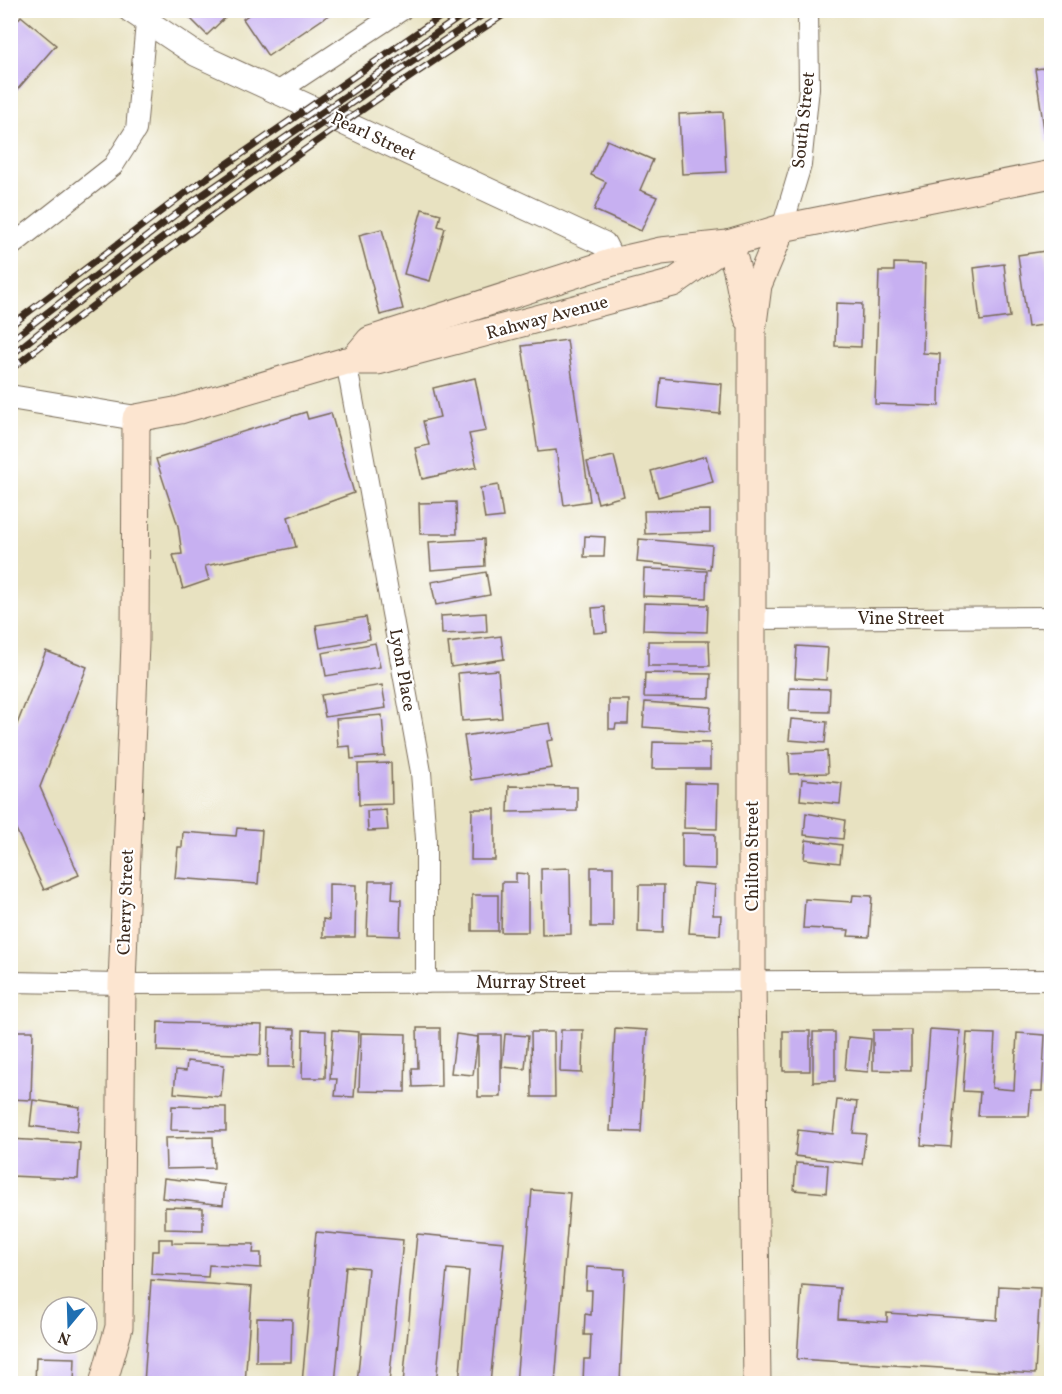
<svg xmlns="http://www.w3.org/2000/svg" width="1062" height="1394" viewBox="0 0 1062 1394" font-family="Vollkorn,serif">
  <rect width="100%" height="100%" fill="#fff"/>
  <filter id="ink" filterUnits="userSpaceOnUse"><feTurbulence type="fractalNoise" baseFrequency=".0167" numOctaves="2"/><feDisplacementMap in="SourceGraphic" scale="12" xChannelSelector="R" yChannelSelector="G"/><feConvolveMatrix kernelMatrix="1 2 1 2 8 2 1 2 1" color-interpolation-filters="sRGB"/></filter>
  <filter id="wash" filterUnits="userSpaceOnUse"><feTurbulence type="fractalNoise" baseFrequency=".008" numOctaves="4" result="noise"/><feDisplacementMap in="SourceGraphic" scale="24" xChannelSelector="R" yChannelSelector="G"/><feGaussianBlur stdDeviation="1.35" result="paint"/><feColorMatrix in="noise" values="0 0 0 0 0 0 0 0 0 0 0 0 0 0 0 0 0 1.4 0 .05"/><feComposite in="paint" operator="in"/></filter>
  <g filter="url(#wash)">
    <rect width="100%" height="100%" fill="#e8e2c1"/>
    <g id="blocks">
      <g fill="#c7b0f1">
        <path d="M 196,10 L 233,10 L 207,35 L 189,17 Z"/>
        <path d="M 255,10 L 336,10 L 268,56 L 243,19 Z"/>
        <path d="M 21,16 L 56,45 L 10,98 L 10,29 Z"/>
        <path d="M 1052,67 L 1052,142 L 1046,142 L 1035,69 Z"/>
        <path d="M 723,112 L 726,172 L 682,174 L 679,114 Z"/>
        <path d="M 607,140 L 653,160 L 640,190 L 657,197 L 641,231 L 594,210 L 606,182 L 591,175 Z"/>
        <path d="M 422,209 L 441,214 L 438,226 L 445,228 L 430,281 L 404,274 Z"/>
        <path d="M 382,229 L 403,309 L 380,315 L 359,235 Z"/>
        <path d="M 1045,251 L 1052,299 L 1052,324 L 1028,327 L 1018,255 Z"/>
        <path d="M 894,263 L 925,264 L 923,353 L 940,354 L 939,406 L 875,404 L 879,271 L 894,271 Z"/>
        <path d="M 1004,264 L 1010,317 L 980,321 L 974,268 Z"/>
        <path d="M 836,303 L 862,304 L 861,347 L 835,346 Z"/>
        <path d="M 567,340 L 590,501 L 564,505 L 556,450 L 538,452 L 522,346 Z"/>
        <path d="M 475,378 L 486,431 L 469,434 L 477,467 L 422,479 L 415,448 L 429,445 L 423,421 L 440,417 L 433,388 Z"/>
        <path d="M 661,378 L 722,384 L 720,414 L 658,408 Z"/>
        <path d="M 306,412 L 308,419 L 331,413 L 354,493 L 288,517 L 296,547 L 205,566 L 209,580 L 183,589 L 173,555 L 182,554 L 178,526 L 156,459 Z"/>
        <path d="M 614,456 L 624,496 L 598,503 L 587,462 Z"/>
        <path d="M 706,456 L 713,482 L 658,497 L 651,471 Z"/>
        <path d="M 498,485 L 503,517 L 485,519 L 480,488 Z"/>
        <path d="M 456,502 L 457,534 L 420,534 L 419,503 Z"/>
        <path d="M 710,510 L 710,532 L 645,534 L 644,511 Z"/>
        <path d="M 585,536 L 605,537 L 604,557 L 584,557 Z"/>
        <path d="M 484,539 L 485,566 L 431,570 L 429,542 Z"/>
        <path d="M 639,539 L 712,545 L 710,569 L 637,562 Z"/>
        <path d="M 644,569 L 707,571 L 706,598 L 643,596 Z"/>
        <path d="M 486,572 L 490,595 L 436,605 L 431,582 Z"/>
        <path d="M 644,603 L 708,605 L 707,632 L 643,630 Z"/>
        <path d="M 605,607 L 607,632 L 594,633 L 592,608 Z"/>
        <path d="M 486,613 L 487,632 L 442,634 L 441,616 Z"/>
        <path d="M 366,617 L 370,639 L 320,648 L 316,625 Z"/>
        <path d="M 501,636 L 504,659 L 451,667 L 448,643 Z"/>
        <path d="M 648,641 L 709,641 L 710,666 L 648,666 Z"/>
        <path d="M 375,643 L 380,667 L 326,676 L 322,653 Z"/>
        <path d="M 797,646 L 828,648 L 826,680 L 795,678 Z"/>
        <path d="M 46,651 L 87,667 L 40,787 L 79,875 L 44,890 L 10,816 L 10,742 Z"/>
        <path d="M 498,670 L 502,718 L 462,721 L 458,673 Z"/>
        <path d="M 645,673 L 711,674 L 710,698 L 644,697 Z"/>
        <path d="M 382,685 L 386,708 L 325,717 L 321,695 Z"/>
        <path d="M 790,688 L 830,689 L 829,712 L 789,711 Z"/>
        <path d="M 609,700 L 629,700 L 628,724 L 616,724 L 615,729 L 609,729 Z"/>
        <path d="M 645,702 L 711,707 L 709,732 L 643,727 Z"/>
        <path d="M 382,715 L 385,756 L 351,759 L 350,746 L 338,747 L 336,719 Z"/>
        <path d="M 791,719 L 827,722 L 825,743 L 789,740 Z"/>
        <path d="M 550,723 L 553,740 L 547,741 L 552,768 L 471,780 L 464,736 Z"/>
        <path d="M 653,742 L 710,743 L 710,769 L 652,769 Z"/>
        <path d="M 827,751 L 828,773 L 790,774 L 789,753 Z"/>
        <path d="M 391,763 L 392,804 L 359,805 L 358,764 Z"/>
        <path d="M 802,779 L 842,783 L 840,804 L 800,800 Z"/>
        <path d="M 685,783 L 718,784 L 717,829 L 684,828 Z"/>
        <path d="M 509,786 L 577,787 L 577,811 L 508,812 Z"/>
        <path d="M 472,809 L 495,809 L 495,860 L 471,860 Z"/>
        <path d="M 386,810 L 388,830 L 368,831 L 367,811 Z"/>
        <path d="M 806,813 L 845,820 L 843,839 L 804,835 Z"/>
        <path d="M 237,828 L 262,830 L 258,884 L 175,878 L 178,847 L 182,847 L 183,832 L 236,836 Z"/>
        <path d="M 682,833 L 715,834 L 715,869 L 682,868 Z"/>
        <path d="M 806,840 L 842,845 L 840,863 L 804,859 Z"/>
        <rect x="591" y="867" width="22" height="60"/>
        <path d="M 570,868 L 571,934 L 542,935 L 541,869 Z"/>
        <path d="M 516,873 L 528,874 L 528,932 L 501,932 L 502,882 L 516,882 Z"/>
        <path d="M 369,881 L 393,881 L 392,899 L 401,900 L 400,936 L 367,935 Z"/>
        <path d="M 693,883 L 715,885 L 713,915 L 721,915 L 720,935 L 689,933 Z"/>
        <path d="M 329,884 L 356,885 L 355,937 L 323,937 L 323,919 L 329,920 Z"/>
        <path d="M 639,885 L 664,885 L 663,933 L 638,932 Z"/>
        <rect x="472" y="895" width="26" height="36"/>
        <path d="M 853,895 L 872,896 L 869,937 L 848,936 L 849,930 L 803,928 L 805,899 L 852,902 Z"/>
        <path d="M 158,1022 L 262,1025 L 261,1055 L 157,1051 Z"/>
        <path d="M 269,1028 L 295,1029 L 294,1067 L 268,1067 Z"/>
        <path d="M 417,1028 L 440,1028 L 441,1086 L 413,1087 L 412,1068 L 418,1068 Z"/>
        <path d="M 615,1028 L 647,1030 L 641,1132 L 610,1131 Z"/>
        <path d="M 930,1029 L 960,1031 L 951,1147 L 921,1145 Z"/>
        <path d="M 303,1030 L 326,1031 L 325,1078 L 302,1078 Z"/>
        <path d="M 333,1030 L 359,1032 L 354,1097 L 335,1096 L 337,1079 L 330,1079 Z"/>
        <path d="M 561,1030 L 583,1030 L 582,1073 L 560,1072 Z"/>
        <path d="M 873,1030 L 911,1030 L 911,1071 L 873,1070 Z"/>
        <path d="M 10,1031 L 33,1031 L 31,1100 L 10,1099 Z"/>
        <rect x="783" y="1031" width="27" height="40"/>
        <path d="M 531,1032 L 554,1032 L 555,1097 L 532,1097 Z"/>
        <path d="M 813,1032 L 835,1032 L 835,1081 L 813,1082 Z"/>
        <path d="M 361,1033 L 406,1034 L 405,1092 L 359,1091 Z"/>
        <path d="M 967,1033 L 995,1034 L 992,1088 L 1014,1090 L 1017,1033 L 1045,1035 L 1042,1091 L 1031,1091 L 1029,1116 L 978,1116 L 980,1092 L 963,1091 Z"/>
        <path d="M 456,1034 L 478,1037 L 473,1075 L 451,1073 Z"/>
        <path d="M 505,1034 L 528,1036 L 525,1069 L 502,1067 Z"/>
        <rect x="478" y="1035" width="23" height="62"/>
        <path d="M 848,1037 L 871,1039 L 868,1072 L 845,1070 Z"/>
        <path d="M 187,1061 L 224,1065 L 221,1097 L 174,1093 L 176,1070 L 186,1071 Z"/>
        <path d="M 33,1100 L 80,1107 L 77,1132 L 30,1126 Z"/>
        <path d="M 837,1100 L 857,1102 L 853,1133 L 866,1134 L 862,1164 L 795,1156 L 798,1130 L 833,1134 Z"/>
        <path d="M 172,1106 L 226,1107 L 226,1131 L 171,1130 Z"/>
        <path d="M 213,1137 L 214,1168 L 166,1169 L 165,1138 Z"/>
        <path d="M 10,1139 L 80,1143 L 78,1179 L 10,1176 Z"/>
        <path d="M 796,1163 L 828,1165 L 826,1193 L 794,1190 Z"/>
        <path d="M 164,1178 L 225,1185 L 223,1205 L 162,1198 Z"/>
        <path d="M 532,1190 L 570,1193 L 555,1384 L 516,1384 Z"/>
        <path d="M 165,1207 L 203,1208 L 203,1230 L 165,1229 Z"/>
        <path d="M 316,1232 L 403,1240 L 389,1384 L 357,1384 L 368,1268 L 346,1266 L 335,1384 L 302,1383 Z"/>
        <path d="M 417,1234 L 504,1242 L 490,1384 L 459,1384 L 469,1271 L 447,1269 L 436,1384 L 403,1384 Z"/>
        <path d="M 159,1239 L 172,1239 L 172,1243 L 254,1244 L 253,1253 L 261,1253 L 261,1268 L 209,1265 L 208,1277 L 151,1274 L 152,1251 L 159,1251 Z"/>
        <path d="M 587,1267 L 625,1269 L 620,1383 L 583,1382 L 584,1359 L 590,1359 L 591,1335 L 584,1335 L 585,1314 L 591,1315 L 592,1290 L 586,1290 Z"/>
        <path d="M 151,1280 L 252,1287 L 245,1384 L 144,1384 Z"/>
        <path d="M 802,1285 L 840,1288 L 838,1319 L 887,1322 L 887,1313 L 997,1320 L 999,1286 L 1040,1288 L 1035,1374 L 797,1359 Z"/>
        <path d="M 257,1318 L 292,1319 L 291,1362 L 256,1362 Z"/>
        <path d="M 36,1357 L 75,1358 L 74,1384 L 35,1384 Z"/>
      </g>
    </g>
  </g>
  <g filter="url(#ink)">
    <use href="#blocks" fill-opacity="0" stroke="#786a57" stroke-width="1.5"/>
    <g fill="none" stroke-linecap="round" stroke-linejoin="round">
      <defs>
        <g id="minor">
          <path d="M 279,91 L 402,10"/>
          <path d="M 782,228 L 801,165 L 809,88 L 808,10"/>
          <path d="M 10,247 L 113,166 L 136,130 L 146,23"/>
          <path d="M 346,361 L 421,772 L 426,839 L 426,983"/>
          <path d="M 751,619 L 1052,617"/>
          <path d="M 10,982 L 122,984 L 1052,980"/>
        </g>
        <g id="tertiary">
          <path d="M 130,10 L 196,54 L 604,244 L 613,262"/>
          <path d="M 10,397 L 136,418"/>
        </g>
        <g id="secondary">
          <path d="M 728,244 C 740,267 739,294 748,318"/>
          <path d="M 354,359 L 370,340 L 613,262 L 661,251 L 728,244 L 782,228 L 1052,174"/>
          <path d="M 103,1384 L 119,1327 L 122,984 L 135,643 L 136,418 L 180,410 L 346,361 L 378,361 L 673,283 L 728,244"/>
          <path d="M 757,1384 L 752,981 L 752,331 L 758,285 L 782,228"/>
        </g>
      </defs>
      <use href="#minor" stroke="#786a57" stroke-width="22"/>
      <use href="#tertiary" stroke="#786a57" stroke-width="26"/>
      <use href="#secondary" stroke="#786a57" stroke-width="29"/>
      <use href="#minor" stroke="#fff" stroke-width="20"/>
      <use href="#tertiary" stroke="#fff" stroke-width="24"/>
      <use href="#secondary" stroke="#fce5d0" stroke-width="27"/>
      <defs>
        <g id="rail">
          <path d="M 10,326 L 185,193 L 450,10"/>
          <path d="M 10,341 L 192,202 L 470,10"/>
          <path d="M 10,356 C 164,232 325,118 490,10"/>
          <path d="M 10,370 C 172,243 338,122 511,10"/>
        </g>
      </defs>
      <use href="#rail" stroke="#3b2a1e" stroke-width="7"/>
      <use href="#rail" stroke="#fff" stroke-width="4.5" stroke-dasharray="14" stroke-linecap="butt"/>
    </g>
  </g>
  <g text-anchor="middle" stroke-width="4.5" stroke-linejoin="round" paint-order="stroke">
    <g font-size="18" fill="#3b2a1e" stroke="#fff">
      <text transform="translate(803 120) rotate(-84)" y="6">South Street</text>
      <text transform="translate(374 136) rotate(25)" y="6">Pearl Street</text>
      <text transform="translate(547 317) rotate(-15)" y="6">Rahway Avenue</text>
      <text x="901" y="624">Vine Street</text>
      <text transform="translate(403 670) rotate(80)" y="6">Lyon Place</text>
      <text transform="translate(752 856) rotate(-90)" y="6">Chilton Street</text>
      <text transform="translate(125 902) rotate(-88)" y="6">Cherry Street</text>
      <text x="531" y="988">Murray Street</text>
    </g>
  </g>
  <rect width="1062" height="1394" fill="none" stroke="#fff" stroke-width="36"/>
  <g transform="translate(69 1325) rotate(199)"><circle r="28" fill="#ffffff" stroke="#b1aaa5" stroke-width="1.5"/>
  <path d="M0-4.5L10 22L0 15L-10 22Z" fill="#1f6fb2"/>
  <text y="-9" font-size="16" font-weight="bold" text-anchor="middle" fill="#3b2a1e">N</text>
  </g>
</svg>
